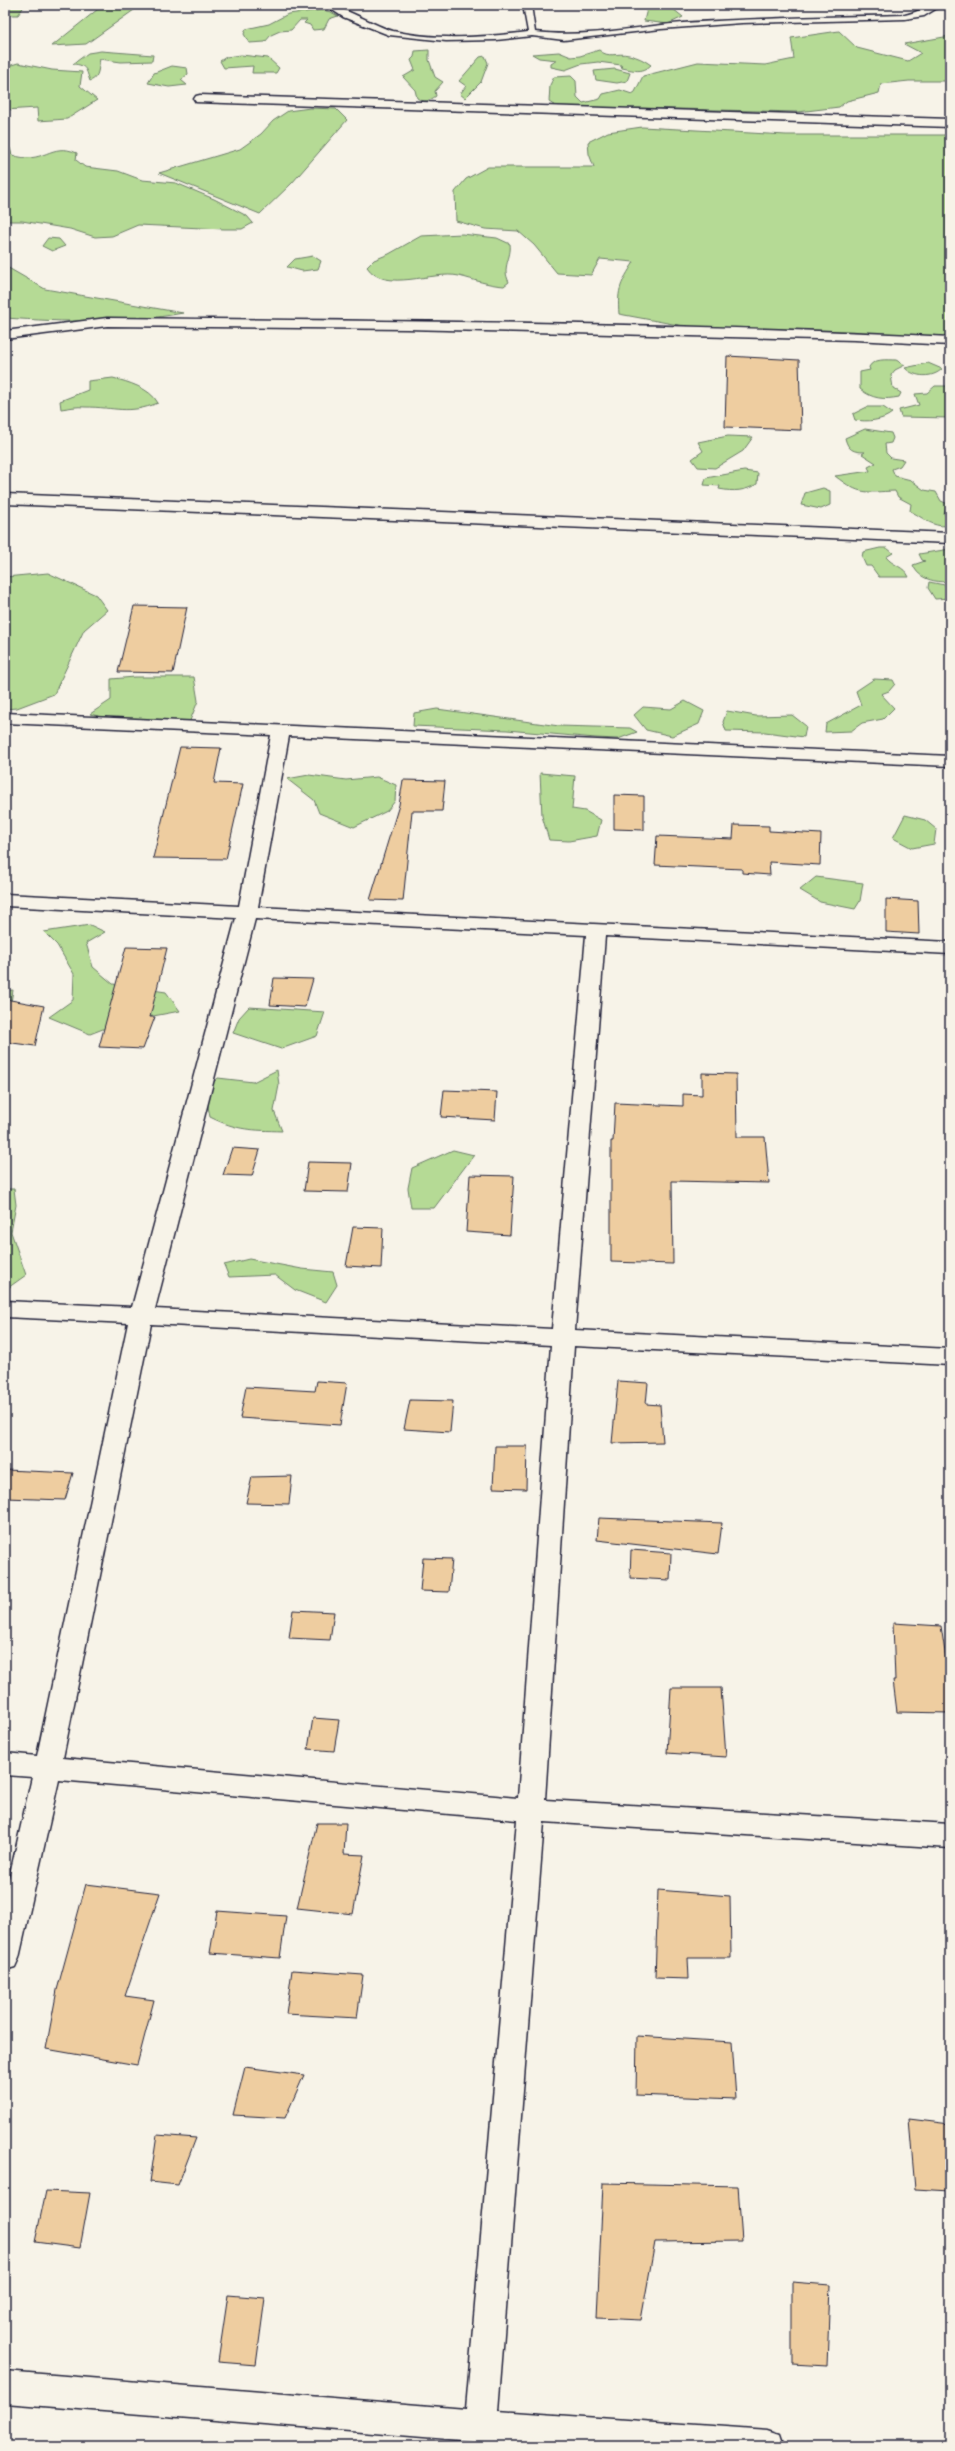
<svg xmlns="http://www.w3.org/2000/svg" width="955" height="2451" viewBox="0 0 955 2451" font-family="Mynerve,sans-serif">
  <rect width="100%" height="100%" fill="#f7f3e8"/>
  <filter id="ink" filterUnits="userSpaceOnUse"><feTurbulence type="fractalNoise" baseFrequency=".025" numOctaves="2"/><feDisplacementMap in="SourceGraphic" scale="8" xChannelSelector="R" yChannelSelector="G"/><feConvolveMatrix kernelMatrix="1 2 1 2 8 2 1 2 1" color-interpolation-filters="sRGB"/></filter>
  <g filter="url(#ink)">
    <g fill="#b5da95" stroke="#6c7e68">
      <path d="M 5,5 L 25,5 L 18,15 L 5,15 Z"/>
      <path d="M 103,5 L 141,5 L 86,44 L 52,46 Z"/>
      <path d="M 656,5 L 672,5 L 673,9 L 683,17 L 668,24 L 644,21 L 647,9 Z"/>
      <path d="M 322,10 L 331,12 L 338,16 L 329,19 L 324,29 L 313,30 L 310,25 L 304,23 L 307,20 L 300,20 L 291,30 L 280,31 L 271,35 L 265,42 L 249,43 L 244,34 L 246,29 L 269,24 L 288,14 Z"/>
      <path d="M 839,31 L 857,48 L 908,61 L 921,53 L 904,44 L 950,36 L 950,81 L 909,81 L 881,84 L 879,93 L 847,101 L 839,107 L 798,112 L 639,108 L 595,110 L 557,107 L 549,102 L 550,85 L 554,77 L 571,76 L 576,81 L 577,97 L 583,103 L 600,99 L 603,94 L 620,90 L 632,94 L 635,92 L 643,76 L 698,62 L 765,65 L 794,59 L 791,38 Z"/>
      <path d="M 429,50 L 429,60 L 435,77 L 443,82 L 435,91 L 436,96 C 429,101 424,103 417,98 L 415,90 L 403,77 L 415,70 L 411,60 L 414,57 L 415,51 Z"/>
      <path d="M 599,50 C 609,59 616,52 629,55 C 638,57 644,60 651,65 C 642,74 633,70 622,68 L 621,65 L 598,62 L 581,64 L 565,70 L 551,67 L 551,64 L 557,60 L 539,58 L 532,54 L 559,52 L 571,57 L 580,56 Z"/>
      <path d="M 101,51 L 153,55 L 152,61 L 121,62 L 100,59 C 98,68 100,77 90,81 C 86,70 87,65 73,64 L 88,53 Z"/>
      <path d="M 241,55 L 268,58 L 279,68 L 276,73 L 252,73 L 253,66 L 224,68 L 220,61 L 226,57 Z"/>
      <path d="M 485,56 L 488,63 L 481,82 L 465,98 L 460,94 L 466,86 L 459,81 L 480,57 Z"/>
      <path d="M 18,63 L 52,70 L 82,72 L 80,86 L 97,100 L 67,119 L 38,121 L 37,108 L 5,110 L 5,67 Z"/>
      <path d="M 172,66 L 187,68 L 188,74 L 181,80 L 187,85 L 169,87 L 148,83 L 154,73 Z"/>
      <path d="M 615,69 L 630,73 L 627,81 L 617,83 L 596,80 L 594,71 Z"/>
      <path d="M 310,108 L 336,109 L 347,120 L 292,183 L 260,214 L 159,173 L 240,149 L 261,134 L 273,121 L 288,111 Z"/>
      <path d="M 642,127 L 786,135 L 950,135 L 950,338 L 689,327 L 619,314 C 617,288 621,283 634,262 L 600,259 L 591,275 L 557,273 L 534,245 L 518,231 L 485,229 L 456,221 L 455,192 L 466,179 L 488,167 L 594,167 L 589,154 L 588,142 L 608,132 Z"/>
      <path d="M 5,148 L 10,148 L 12,155 C 44,166 50,141 77,153 L 76,160 L 85,167 L 118,171 L 142,180 L 176,183 L 214,199 L 247,216 L 253,223 L 242,229 L 224,229 L 138,225 L 112,236 L 95,237 L 70,229 L 22,221 L 5,221 Z"/>
      <path d="M 462,234 L 497,238 L 510,244 C 512,258 501,267 509,282 L 504,286 C 488,285 475,280 459,276 C 433,270 385,294 367,267 L 374,260 L 389,254 L 421,236 Z"/>
      <path d="M 48,238 L 59,239 L 65,246 L 52,251 L 42,246 Z"/>
      <path d="M 313,256 L 321,261 L 318,269 L 302,271 L 287,267 L 295,259 Z"/>
      <path d="M 5,266 L 45,289 L 183,313 C 125,324 64,322 5,318 Z"/>
      <path d="M 896,360 L 905,365 L 895,370 L 891,375 L 893,388 L 901,393 L 899,397 C 884,400 872,399 860,389 L 860,372 L 870,370 L 869,367 C 874,358 886,360 896,360 Z"/>
      <path d="M 928,363 L 942,369 C 933,378 915,378 905,368 Z"/>
      <path d="M 113,378 C 128,382 150,388 158,403 C 128,415 116,407 85,407 C 77,406 69,408 61,409 L 60,401 L 88,390 L 88,381 Z"/>
      <path d="M 935,386 L 950,386 L 950,418 L 901,417 L 899,410 L 919,405 L 915,394 L 927,393 Z"/>
      <path d="M 867,407 L 883,407 L 892,413 C 882,421 867,422 855,420 L 853,414 Z"/>
      <path d="M 865,429 L 891,433 L 893,438 L 891,443 L 885,444 L 886,453 L 891,458 L 904,460 L 900,466 L 892,469 L 895,476 L 911,480 L 924,490 L 936,492 L 941,501 L 948,504 L 944,514 L 950,519 L 950,525 C 934,529 924,518 910,511 L 911,504 L 898,497 L 895,491 C 864,492 861,496 835,476 L 870,471 L 868,467 L 876,463 L 862,454 L 865,452 C 853,452 848,450 845,438 Z"/>
      <path d="M 728,436 L 753,437 L 743,451 L 715,468 L 698,467 L 692,459 L 703,451 L 698,442 Z"/>
      <path d="M 744,471 L 758,473 L 757,484 C 745,491 734,492 719,489 L 720,486 L 704,485 L 706,478 Z"/>
      <path d="M 823,488 L 830,491 L 830,505 L 821,509 L 801,505 L 805,493 Z"/>
      <path d="M 880,548 L 887,548 L 893,553 L 886,557 C 893,566 904,566 909,577 L 879,577 L 871,566 L 866,566 L 862,557 L 863,552 Z"/>
      <path d="M 950,549 L 950,582 C 935,582 919,580 913,565 L 925,561 L 922,560 L 919,554 Z"/>
      <path d="M 48,573 L 96,595 L 107,610 L 84,630 L 54,694 L 17,708 L 5,709 L 5,577 Z"/>
      <path d="M 929,582 L 950,586 L 950,598 L 935,599 L 928,588 Z"/>
      <path d="M 135,677 L 194,677 L 198,701 L 189,723 L 134,725 L 90,714 L 111,700 L 111,679 Z"/>
      <path d="M 874,679 L 893,680 L 895,684 L 889,691 L 881,694 L 894,708 L 883,719 L 862,723 L 851,731 L 825,732 L 826,724 L 861,705 L 856,691 Z"/>
      <path d="M 685,701 L 704,711 L 699,724 L 672,736 L 646,730 L 634,715 L 643,707 L 671,709 Z"/>
      <path d="M 437,709 L 559,726 L 630,728 L 637,732 L 618,739 L 596,738 L 507,730 L 413,726 L 414,713 Z"/>
      <path d="M 727,711 L 756,716 L 792,715 L 806,726 L 804,737 L 765,732 L 726,731 L 723,722 Z"/>
      <path d="M 540,773 L 575,776 L 572,809 L 585,811 L 601,820 L 597,836 L 569,841 L 549,840 L 542,816 Z"/>
      <path d="M 309,775 L 346,780 L 377,777 L 396,785 L 395,801 L 387,811 L 354,827 L 319,813 L 314,800 L 287,779 Z"/>
      <path d="M 905,815 L 925,820 L 936,829 L 934,844 L 912,848 L 893,838 Z"/>
      <path d="M 816,877 L 863,883 L 860,901 L 855,909 L 820,902 L 800,890 Z"/>
      <path d="M 90,925 L 105,932 L 86,943 L 93,967 L 113,984 L 166,992 L 180,1011 L 121,1022 L 90,1034 L 49,1017 L 73,1000 L 74,974 L 57,945 L 44,932 Z"/>
      <path d="M 13,990 L 9,1015 L 5,1092 L 5,991 Z"/>
      <path d="M 249,1007 L 325,1012 L 317,1036 L 281,1049 L 233,1033 L 239,1018 Z"/>
      <path d="M 277,1070 L 279,1085 L 274,1111 L 282,1131 C 252,1130 238,1131 210,1117 L 207,1101 L 208,1087 L 218,1078 L 253,1082 Z"/>
      <path d="M 453,1150 L 474,1155 L 434,1208 L 411,1208 L 408,1188 L 412,1168 Z"/>
      <path d="M 5,1189 L 14,1189 L 16,1205 L 11,1232 L 26,1275 L 5,1290 Z"/>
      <path d="M 249,1259 L 302,1269 L 333,1272 L 337,1285 L 326,1302 L 295,1290 L 275,1275 L 229,1277 L 224,1265 Z"/>
    </g>
    <g fill="#eecda0" stroke="#22223b">
      <path d="M 727,356 L 799,360 L 801,430 L 725,427 Z"/>
      <path d="M 134,606 L 187,607 L 173,673 L 118,672 Z"/>
      <path d="M 180,747 L 221,748 L 214,783 L 243,784 L 226,859 L 153,858 Z"/>
      <path d="M 403,780 L 445,781 L 442,811 L 412,811 L 403,901 L 370,900 L 399,805 Z"/>
      <path d="M 614,795 L 644,796 L 644,830 L 614,829 Z"/>
      <path d="M 734,825 L 769,826 L 769,831 L 821,834 L 820,865 L 769,862 L 770,875 L 742,873 L 742,869 L 655,865 L 657,836 L 733,839 Z"/>
      <path d="M 886,899 L 918,901 L 919,934 L 886,932 Z"/>
      <path d="M 126,947 L 167,948 L 150,1017 L 155,1017 L 143,1049 L 99,1047 Z"/>
      <path d="M 274,978 L 313,979 L 305,1007 L 270,1005 Z"/>
      <path d="M 5,999 L 44,1006 L 35,1046 L 5,1042 Z"/>
      <path d="M 702,1073 L 736,1074 L 737,1137 L 765,1137 L 769,1183 L 672,1181 L 673,1264 L 611,1262 L 611,1141 L 613,1141 L 615,1103 L 683,1106 L 683,1094 L 702,1095 Z"/>
      <path d="M 444,1090 L 497,1092 L 495,1120 L 441,1117 Z"/>
      <path d="M 232,1148 L 260,1150 L 252,1176 L 223,1175 Z"/>
      <path d="M 308,1162 L 352,1163 L 348,1192 L 304,1191 Z"/>
      <path d="M 470,1175 L 514,1176 L 510,1235 L 466,1232 Z"/>
      <path d="M 353,1227 L 383,1228 L 381,1268 L 346,1266 Z"/>
      <path d="M 317,1381 L 347,1383 L 340,1425 L 240,1418 L 246,1387 L 315,1391 Z"/>
      <path d="M 618,1381 L 648,1383 L 646,1404 L 660,1405 L 663,1442 L 612,1443 Z"/>
      <path d="M 410,1400 L 453,1401 L 450,1432 L 404,1429 Z"/>
      <path d="M 495,1446 L 527,1446 L 526,1489 L 493,1488 Z"/>
      <path d="M 5,1470 L 73,1473 L 65,1500 L 5,1498 Z"/>
      <path d="M 292,1476 L 289,1504 L 246,1503 L 252,1477 Z"/>
      <path d="M 599,1518 L 722,1523 L 718,1554 L 597,1540 Z"/>
      <path d="M 631,1550 L 671,1553 L 670,1580 L 630,1578 Z"/>
      <path d="M 423,1558 L 452,1559 L 449,1592 L 420,1591 Z"/>
      <path d="M 293,1610 L 334,1612 L 330,1640 L 289,1638 Z"/>
      <path d="M 893,1623 L 941,1626 L 950,1685 L 950,1713 L 897,1712 L 893,1680 L 895,1680 Z"/>
      <path d="M 671,1688 L 721,1688 L 726,1757 L 667,1753 Z"/>
      <path d="M 313,1718 L 339,1720 L 334,1751 L 308,1749 Z"/>
      <path d="M 317,1823 L 346,1823 L 344,1854 L 364,1855 L 353,1914 L 297,1908 Z"/>
      <path d="M 86,1884 L 160,1893 L 125,1996 L 154,2000 L 137,2065 L 46,2049 L 57,1990 Z"/>
      <path d="M 658,1890 L 730,1896 L 731,1958 L 688,1958 L 689,1979 L 655,1978 Z"/>
      <path d="M 217,1911 L 286,1916 L 280,1958 L 210,1953 Z"/>
      <path d="M 292,1970 L 363,1975 L 357,2018 L 286,2014 Z"/>
      <path d="M 637,2036 L 732,2042 L 736,2099 L 636,2095 Z"/>
      <path d="M 245,2067 L 304,2075 L 285,2118 L 233,2115 Z"/>
      <path d="M 909,2119 L 950,2124 L 950,2191 L 915,2189 Z"/>
      <path d="M 157,2135 L 196,2138 L 178,2185 L 150,2182 Z"/>
      <path d="M 603,2183 L 738,2186 L 742,2241 L 655,2242 L 641,2320 L 597,2318 Z"/>
      <path d="M 46,2191 L 90,2193 L 80,2248 L 35,2242 Z"/>
      <path d="M 792,2282 L 830,2285 L 827,2366 L 792,2364 Z"/>
      <path d="M 228,2295 L 265,2298 L 256,2365 L 218,2362 Z"/>
    </g>
    <g fill="none" stroke-linecap="round" stroke-linejoin="round">
      <defs>
        <path id="lane" d="M 325,5 C 342,5 374,26 393,31 C 436,41 485,37 528,32 L 523,5 L 531,5 L 535,32 C 585,38 634,27 683,23 C 757,18 831,17 905,15 C 918,12 929,5 942,5 L 924,16 L 905,19 L 742,23 L 661,29 L 564,40 L 532,36 L 496,40 L 446,41 L 389,35 L 343,17 Z"/>
        <g id="street">
          <path d="M 200,95 L 950,119 L 950,127 L 196,102 L 194,99 L 196,96 Z"/>
          <path d="M 107,318 C 388,321 669,322 950,337 L 950,345 L 855,340 L 407,329 L 107,326 L 5,339 L 5,331 Z"/>
          <path d="M 5,494 L 950,533 L 950,543 L 5,504 Z"/>
          <path d="M 5,713 L 950,756 L 950,766 L 289,736 L 258,907 L 950,942 L 950,954 L 605,936 L 575,1330 L 950,1349 L 950,1365 L 574,1346 L 545,1800 L 950,1824 L 950,1848 L 544,1822 L 498,2411 L 768,2430 L 780,2434 L 784,2446 L 535,2446 L 5,2403 L 5,2371 L 466,2409 L 517,1820 L 59,1780 L 19,1958 L 15,1967 L 5,1970 L 5,1896 L 32,1777 L 5,1775 L 5,1753 L 37,1756 L 128,1323 L 5,1317 L 5,1301 L 132,1307 L 236,918 L 5,906 L 5,894 L 239,906 L 271,735 L 5,723 ZM 255,919 L 586,935 L 552,1329 L 155,1309 ZM 151,1324 L 551,1345 L 518,1798 L 63,1758 Z"/>
        </g>
      </defs>
      <use href="#lane" stroke="#22223b" stroke-width="3"/>
      <use href="#street" stroke="#22223b" stroke-width="3"/>
      <use href="#lane" fill="#f7f3e8" fill-rule="evenodd"/>
      <use href="#street" fill="#f7f3e8" fill-rule="evenodd"/>
    </g>
  </g>
  <rect width="955" height="2451" fill="none" stroke="#f7f3e8" stroke-width="20"/>
  <rect x="10" y="10" width="935" height="2431" fill="none" stroke="#22223b" stroke-width="1.5" filter="url(#ink)"/>
</svg>
